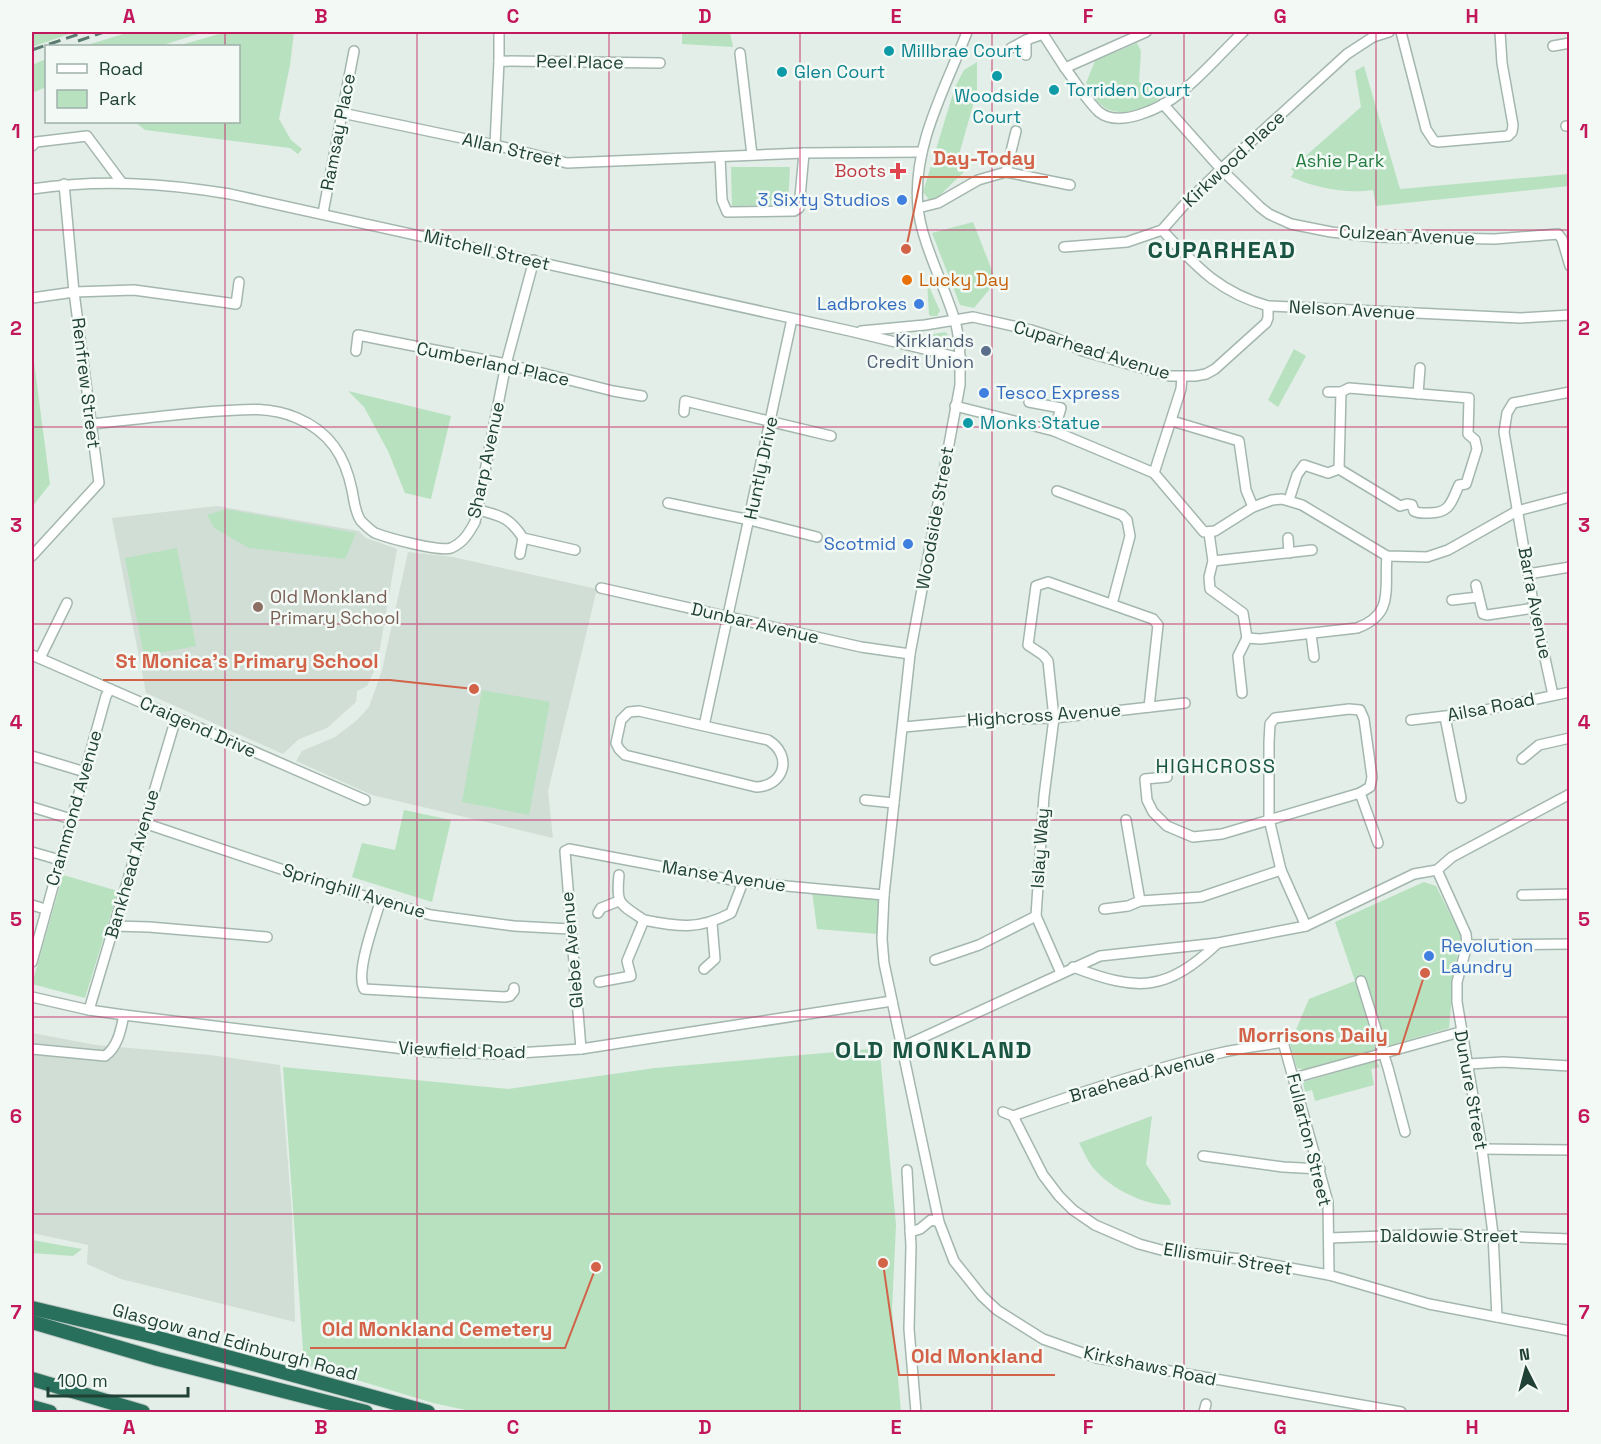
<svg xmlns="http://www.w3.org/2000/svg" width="1601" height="1444" viewBox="0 0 1601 1444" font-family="'Space Grotesk',sans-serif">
  <rect width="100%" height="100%" fill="#e2eee7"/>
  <g fill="#d0ded6">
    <path d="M 217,506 L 359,531 L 366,538 L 397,549 L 377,665 L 367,686 L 357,691 L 356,702 L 327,728 L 299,739 L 283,754 L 146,693 L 112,518 Z"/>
    <path d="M 408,552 L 453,557 L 597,589 L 548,791 L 553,838 L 372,795 L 296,761 L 302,751 L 335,737 L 356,721 L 369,707 L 382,670 Z"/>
    <path d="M 32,1033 L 96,1045 L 210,1055 L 280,1065 L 292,1214 L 295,1322 L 121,1279 L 87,1264 L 88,1245 L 32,1233 Z"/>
  </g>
  <g fill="#b8e1c0">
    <path d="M 32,32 L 75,32 L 32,47 Z"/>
    <path d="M 130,32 L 204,32 L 160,46 L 84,46 Z"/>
    <path d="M 226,32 L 294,32 L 290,65 L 279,119 L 291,140 L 302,149 L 298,154 L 290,148 L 145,130 L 135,122 L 238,122 L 238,46 L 177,46 Z"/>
    <path d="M 682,32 L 730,32 L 733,47 L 682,44 Z"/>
    <path d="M 1137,43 L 1141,51 L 1139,82 L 1166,95 C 1148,107 1118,122 1099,103 C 1094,98 1090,89 1086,83 L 1095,61 Z"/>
    <path d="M 46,59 L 46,87 L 32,93 L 32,65 Z"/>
    <path d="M 977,62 L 977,91 L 957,162 L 967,169 L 938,197 L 930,201 L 923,192 L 955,87 L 964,70 Z"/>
    <path d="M 1364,66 L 1400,189 L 1569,174 L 1569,186 L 1376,206 L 1373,190 C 1346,194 1316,188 1291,177 L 1294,172 L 1291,169 L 1361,107 L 1355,71 Z"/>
    <path d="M 731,167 L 790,167 L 788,205 L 732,206 Z"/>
    <path d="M 973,222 L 993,273 L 989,290 L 974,308 L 960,305 L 932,233 Z"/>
    <path d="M 927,282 L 940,311 L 937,316 L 930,316 L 929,314 Z"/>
    <path d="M 945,332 C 950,335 951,343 947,347 L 927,342 L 928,335 Z"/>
    <path d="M 32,347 L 50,484 L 32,507 Z"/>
    <path d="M 1294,349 L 1306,356 L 1278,407 L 1268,400 Z"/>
    <path d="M 348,391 L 451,416 L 431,499 L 405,493 L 388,451 L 364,407 Z"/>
    <path d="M 226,509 L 356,533 L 345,559 L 249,548 L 214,528 L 207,515 Z"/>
    <path d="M 177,548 L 196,646 L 144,656 L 125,558 Z"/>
    <path d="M 482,690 L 550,702 L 529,815 L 462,802 Z"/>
    <path d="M 404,810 L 451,820 L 432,902 L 352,877 L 362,843 L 395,850 Z"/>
    <path d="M 63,875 L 118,891 L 85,998 L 32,984 Z"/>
    <path d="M 1424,882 L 1436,886 L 1461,936 L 1454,975 L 1449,1028 L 1306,1070 L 1297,1068 L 1290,1044 L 1309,999 L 1355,981 L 1335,922 Z"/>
    <path d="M 812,891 L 882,898 L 878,934 L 817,929 Z"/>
    <path d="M 882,1048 L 880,1054 L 896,1225 L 892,1309 L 901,1412 L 475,1412 L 433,1403 L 304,1364 L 283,1067 L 508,1089 L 655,1068 Z"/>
    <path d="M 1376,1061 L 1380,1067 L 1371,1069 L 1374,1085 L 1315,1101 L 1312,1090 L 1305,1092 L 1303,1082 Z"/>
    <path d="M 1152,1116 L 1146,1164 L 1170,1200 L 1171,1205 C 1146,1206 1114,1190 1097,1172 C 1089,1165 1084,1152 1079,1143 Z"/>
    <path d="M 32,1240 L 82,1249 L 73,1256 L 32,1253 Z"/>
  </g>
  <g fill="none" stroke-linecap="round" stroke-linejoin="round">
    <defs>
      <g id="minor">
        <path d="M 967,32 C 946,87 912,146 918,207 C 921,242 945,286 955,321 C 961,342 960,363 960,385 L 910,654 L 884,895 L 882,939 L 884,963 L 939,1222 L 954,1261 L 982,1296 L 997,1310 L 1043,1339 L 1097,1358 L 1401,1412"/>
        <path d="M 1401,32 L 1426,129 L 1434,141 L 1438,142 L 1508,136 L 1512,132 L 1513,125 L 1502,63 L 1500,32"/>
        <path d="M 1026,40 L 1026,55"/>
        <path d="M 1553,46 L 1570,43"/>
        <path d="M 1011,48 L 1026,40 L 1043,34 L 1065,68 L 1146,32"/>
        <path d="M 740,53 L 752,155"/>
        <path d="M 499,61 L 499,32"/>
        <path d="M 1065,68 C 1075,81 1087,101 1099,112 C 1120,129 1163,107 1180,93 C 1203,75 1222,52 1243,32"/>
        <path d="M 1163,104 L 1221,169 L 1260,207 L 1269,214 L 1291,224 L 1331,232 L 1375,237 L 1495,239 L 1558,234 L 1562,239 L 1570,266"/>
        <path d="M 342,113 L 495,145 L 567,163 L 804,153 L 922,152"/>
        <path d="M 1566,126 L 1570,126"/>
        <path d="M 495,145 L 499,61 L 660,63"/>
        <path d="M 32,146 L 36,142 L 87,136 L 122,183"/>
        <path d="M 720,157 L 722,200 L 727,212 L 794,211 L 799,208 L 804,153"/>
        <path d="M 1006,172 L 1016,131"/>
        <path d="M 32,189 C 100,179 163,183 230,194 L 850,331 L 961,358"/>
        <path d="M 918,208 L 938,203 L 978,180 L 1006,172 L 1070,185"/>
        <path d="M 323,213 L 354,51"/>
        <path d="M 1162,230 C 1196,266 1218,292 1268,306 L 1520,318 L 1570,315"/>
        <path d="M 1064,247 L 1127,242 L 1162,230 L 1184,205 L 1221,169 L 1347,54 L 1373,37 L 1389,32"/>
        <path d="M 32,298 L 74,292 L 134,290 L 236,304 L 239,282"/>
        <path d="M 861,331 L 925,325 L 973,317 L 1031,330 L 1053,337 L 1083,351 L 1170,376 L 1195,376 L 1206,374 L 1215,369 L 1266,323 L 1268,318 L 1268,306"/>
        <path d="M 356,351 L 358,335 L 506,364 L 613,391 L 642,396"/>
        <path d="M 1418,394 L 1420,368"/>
        <path d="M 1029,402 L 1061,408 L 1054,431"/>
        <path d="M 955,406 L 1054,431 L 1154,473 L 1204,532 L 1215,531 L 1253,507 L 1272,500 L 1282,499 L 1302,505 L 1387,556 L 1427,557 L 1448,550 L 1517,511 L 1570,497"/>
        <path d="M 684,412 L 685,401 L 831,436"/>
        <path d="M 1172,421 L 1239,441 L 1246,490 L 1253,507"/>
        <path d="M 92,424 C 130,420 168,415 206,412 C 237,410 267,405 297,418 C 330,432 345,456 352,490 C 354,500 355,513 361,521 C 365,525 370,530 375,533 C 388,538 439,552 451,548 C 463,543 469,533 475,522 L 506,364 L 534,260"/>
        <path d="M 1339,469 L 1341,392"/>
        <path d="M 1154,473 L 1181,389 L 1182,377"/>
        <path d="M 1057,491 L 1122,515 L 1127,520 L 1130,536 L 1112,604"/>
        <path d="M 1289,500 L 1297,475 L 1304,465 L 1328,473 L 1339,469 L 1400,506 L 1407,504 L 1412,505 L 1414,511 C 1419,514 1423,513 1429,513 C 1450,513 1451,503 1459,485 L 1466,484 L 1477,449 L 1475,440 L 1468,434 L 1469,398 L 1349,388 L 1341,392 L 1328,392"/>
        <path d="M 668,503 L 750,520 L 817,537"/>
        <path d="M 479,510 C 502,516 510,518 523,538 L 575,550"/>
        <path d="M 1209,533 L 1213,561 L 1209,577 L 1210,589 L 1243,613 L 1247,638"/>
        <path d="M 1288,538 L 1289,553"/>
        <path d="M 520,554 L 523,538"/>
        <path d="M 32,556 L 99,483 L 74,292 L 64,184"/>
        <path d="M 1213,561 L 1312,550"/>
        <path d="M 1528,574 L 1570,567"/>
        <path d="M 1476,585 L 1483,614 L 1487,615 L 1534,608"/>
        <path d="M 601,588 L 861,647 L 910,654"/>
        <path d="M 1452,600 L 1478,597"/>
        <path d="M 1311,634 L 1314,657"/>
        <path d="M 1247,638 L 1260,639 L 1357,628 C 1395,614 1384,589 1387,556"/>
        <path d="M 32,655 L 365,800"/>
        <path d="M 40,658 L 67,603"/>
        <path d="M 1242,693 L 1238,656 L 1247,638"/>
        <path d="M 1553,695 L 1534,608 L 1504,432 L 1507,413 L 1513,403 L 1570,392"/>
        <path d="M 1445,717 L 1461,798"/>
        <path d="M 1411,720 L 1471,713 L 1570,692"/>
        <path d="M 704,726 L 639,711 L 629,712 L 621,720 L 616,743 L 619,749 L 625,755 L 756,787 C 785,786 793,755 768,740 L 704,726 L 792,319"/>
        <path d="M 904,727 L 979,720 L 1054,718 L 1185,703"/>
        <path d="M 32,756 L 85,772"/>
        <path d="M 1522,759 L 1539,745 L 1570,738"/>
        <path d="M 1167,777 L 1145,779 L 1147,800 L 1153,812 L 1167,826 L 1193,837 L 1222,834 L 1360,793"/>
        <path d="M 865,800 L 894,803"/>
        <path d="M 32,807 L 71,819"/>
        <path d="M 1126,820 L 1140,901"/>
        <path d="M 144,823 L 340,889 L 431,915 L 514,926 L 570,929"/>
        <path d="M 32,852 L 60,860"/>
        <path d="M 1437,870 L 1466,934 L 1467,945 L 1457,982 L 1457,1002 L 1482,1149 L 1493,1234 L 1497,1317"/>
        <path d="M 619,875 C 616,905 619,903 644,920"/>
        <path d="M 1522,895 L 1570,894"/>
        <path d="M 380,902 C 375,921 355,972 364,989 L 505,997 L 510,996 L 514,991 L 514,988"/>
        <path d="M 32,905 L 45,909"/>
        <path d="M 1104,909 L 1128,906 L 1140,901 L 1201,897 L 1281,870"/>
        <path d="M 598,913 L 601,908 L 619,901"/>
        <path d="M 114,926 L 149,927 L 267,937"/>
        <path d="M 1306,926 L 1281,870 L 1269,819 L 1269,742 L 1270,724 L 1275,718 L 1349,709 L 1360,710 L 1364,719 L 1372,777 L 1370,787 L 1360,793 L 1378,843"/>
        <path d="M 1467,945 L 1570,944"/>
        <path d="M 935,960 L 979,945 L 1036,916"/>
        <path d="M 32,962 L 106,696 L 110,689"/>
        <path d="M 1073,967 C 1138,992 1166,992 1218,943"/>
        <path d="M 704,969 L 715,959 L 712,923"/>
        <path d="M 1061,973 L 1036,916 L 1044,796 L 1054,718 L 1048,661 L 1043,655 L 1028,645 L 1036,586 L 1048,582 L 1153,619 L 1158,625 L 1149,707"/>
        <path d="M 1361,981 L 1388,1068 L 1405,1132"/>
        <path d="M 599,982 L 631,976 L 627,961 L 644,920 C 678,927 699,930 731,913 L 743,882"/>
        <path d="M 32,997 L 89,1010 L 124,1015 L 429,1052 L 502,1054 L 581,1049 L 892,1001"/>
        <path d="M 89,1010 L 176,718"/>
        <path d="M 902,1047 L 1100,956 L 1218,943 L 1306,926 L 1414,874 L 1437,870 L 1452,857 L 1570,794"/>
        <path d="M 32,1049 L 105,1056 C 118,1047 121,1029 124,1015"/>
        <path d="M 581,1049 L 565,851 L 569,849 L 743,882 L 884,895"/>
        <path d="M 1469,1064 L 1503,1062 L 1570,1066"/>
        <path d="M 1294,1078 L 1460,1032"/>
        <path d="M 1003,1112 L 1013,1116 C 1081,1092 1150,1069 1220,1053 C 1241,1048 1262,1046 1283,1042 L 1328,1202 L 1329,1275"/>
        <path d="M 1013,1116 L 1043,1175 L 1059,1196 L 1073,1210 L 1095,1225 L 1139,1244 L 1165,1251 L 1241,1259 L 1329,1275 L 1429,1304 L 1570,1331"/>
        <path d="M 1482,1149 L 1570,1150"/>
        <path d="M 1203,1156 L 1283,1167 L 1320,1169"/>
        <path d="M 907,1170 L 911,1246 L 909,1329 L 916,1412"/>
        <path d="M 910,1232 L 920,1229 L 931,1220 L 939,1222"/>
        <path d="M 1329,1238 L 1440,1234 L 1570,1239"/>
        <path d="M 1204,1412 L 1206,1404"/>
      </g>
      <g id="highway">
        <path d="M 32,1308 L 158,1338 L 428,1412"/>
        <path d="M 32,1322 L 158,1359 L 366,1412"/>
        <path d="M 32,1379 L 143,1412"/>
        <path d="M 32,1407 L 50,1412"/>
      </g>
    </defs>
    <use href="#minor" stroke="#a4b7ae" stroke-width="12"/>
    <use href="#highway" stroke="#c1cac6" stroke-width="16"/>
    <use href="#minor" stroke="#fff" stroke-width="9"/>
    <use href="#highway" stroke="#28705c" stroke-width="14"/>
    <g stroke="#5a7c70" stroke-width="3" stroke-dasharray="12 6" stroke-linecap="butt">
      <path d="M 78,41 L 104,32"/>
      <path d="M 32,50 L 85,32"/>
    </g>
  </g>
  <path fill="none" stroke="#c2185b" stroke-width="1.5" stroke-opacity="0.55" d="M 225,32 L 225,46M 417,32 L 417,1412M 609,32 L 609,1412M 800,32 L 800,1412M 992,32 L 992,1412M 1184,32 L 1184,1412M 1376,32 L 1376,1412M 225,122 L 225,1412M 32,230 L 1570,230M 32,427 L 1570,427M 32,624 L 1570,624M 32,820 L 1570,820M 32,1017 L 1570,1017M 32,1214 L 1570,1214"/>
  <g fill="#0f9aa8" stroke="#f3faf6" stroke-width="2">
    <circle cx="889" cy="51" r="6"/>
    <circle cx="782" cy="72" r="6"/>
    <circle cx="997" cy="76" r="6"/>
    <circle cx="1054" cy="90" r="6"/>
    <circle cx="968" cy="423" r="6"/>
  </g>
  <path fill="#e0444e" stroke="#f3faf6" stroke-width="2" d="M895 162h6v6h6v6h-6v6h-6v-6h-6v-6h6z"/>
  <g fill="#3f7fe0" stroke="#f3faf6" stroke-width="2">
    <circle cx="902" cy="200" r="6"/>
    <circle cx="919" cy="304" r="6"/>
    <circle cx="984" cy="393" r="6"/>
    <circle cx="908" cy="544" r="6"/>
    <circle cx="1429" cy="956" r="6"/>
  </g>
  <circle fill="#e8710a" stroke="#f3faf6" stroke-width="2" cx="907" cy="280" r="6"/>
  <circle fill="#5c6f8a" stroke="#f3faf6" stroke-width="2" cx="986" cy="351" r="6"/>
  <circle fill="#8d6e63" stroke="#f3faf6" stroke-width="2" cx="258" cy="607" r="6"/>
  <g text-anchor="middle" stroke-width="5" stroke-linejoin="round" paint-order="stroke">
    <g font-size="18" fill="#0d838f" stroke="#f3faf6" text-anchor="start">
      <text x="901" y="57">Millbrae Court</text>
      <text x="794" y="78">Glen Court</text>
      <text x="1066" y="96">Torriden Court</text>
      <text x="997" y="102" text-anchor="middle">Woodside<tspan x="997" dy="21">Court</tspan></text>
      <text x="980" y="429">Monks Statue</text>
    </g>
    <g font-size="18" fill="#204135" stroke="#f3faf6">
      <text transform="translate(580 62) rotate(1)" y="6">Peel Place</text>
      <text transform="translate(338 132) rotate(-79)" y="6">Ramsay Place</text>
      <text transform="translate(512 150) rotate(13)" y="6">Allan Street</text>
      <text transform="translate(1234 159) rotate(-43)" y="6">Kirkwood Place</text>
      <text transform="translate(1407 235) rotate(3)" y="6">Culzean Avenue</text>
      <text transform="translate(487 250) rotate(13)" y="6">Mitchell Street</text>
      <text transform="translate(1352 310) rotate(3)" y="6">Nelson Avenue</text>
      <text transform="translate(1092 350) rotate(17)" y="6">Cuparhead Avenue</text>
      <text transform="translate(493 364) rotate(12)" y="6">Cumberland Place</text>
      <text transform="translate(86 383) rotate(83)" y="6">Renfrew Street</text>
      <text transform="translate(486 460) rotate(-78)" y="6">Sharp Avenue</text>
      <text transform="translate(761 468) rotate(-78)" y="6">Huntly Drive</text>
      <text transform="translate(935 518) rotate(-80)" y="6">Woodside Street</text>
      <text transform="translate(1535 603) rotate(79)" y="6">Barra Avenue</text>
      <text transform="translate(755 623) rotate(13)" y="6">Dunbar Avenue</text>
      <text transform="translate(1491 707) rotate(-11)" y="6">Ailsa Road</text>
      <text transform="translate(1044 715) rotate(-4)" y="6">Highcross Avenue</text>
      <text transform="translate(198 727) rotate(24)" y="6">Craigend Drive</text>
      <text transform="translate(74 808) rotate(-74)" y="6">Crammond Avenue</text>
      <text transform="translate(1040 848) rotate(-86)" y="6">Islay Way</text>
      <text transform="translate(132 864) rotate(-74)" y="6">Bankhead Avenue</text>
      <text transform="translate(724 876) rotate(9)" y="6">Manse Avenue</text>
      <text transform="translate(354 891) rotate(17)" y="6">Springhill Avenue</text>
      <text transform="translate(572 950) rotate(-95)" y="6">Glebe Avenue</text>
      <text transform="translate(462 1050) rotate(2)" y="6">Viewfield Road</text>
      <text transform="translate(1142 1076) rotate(-16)" y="6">Braehead Avenue</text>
      <text transform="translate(1471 1090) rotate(80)" y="6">Dunure Street</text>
      <text transform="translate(1309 1140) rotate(76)" y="6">Fullarton Street</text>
      <text x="1449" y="1242">Daldowie Street</text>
      <text transform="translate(1228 1259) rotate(9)" y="6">Ellismuir Street</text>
      <text transform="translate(235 1342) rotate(15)" y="6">Glasgow and Edinburgh Road</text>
      <text transform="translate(1150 1366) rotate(12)" y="6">Kirkshaws Road</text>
    </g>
    <g font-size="18" fill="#257c40" stroke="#f3faf6">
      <text x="1340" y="167">Ashie Park</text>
    </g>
    <g font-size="18" fill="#be3a42" stroke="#f3faf6" text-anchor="end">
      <text x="886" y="177">Boots</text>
    </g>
    <g font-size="18" fill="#366cbe" stroke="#f3faf6" text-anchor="end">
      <text x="890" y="206">3 Sixty Studios</text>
      <text x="907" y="310">Ladbrokes</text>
      <text x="996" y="399" text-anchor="start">Tesco Express</text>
      <text x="896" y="550">Scotmid</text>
      <text x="1441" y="952" text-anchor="start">Revolution<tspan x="1441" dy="21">Laundry</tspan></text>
    </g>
    <g font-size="18" fill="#c56008" stroke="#f3faf6" text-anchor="start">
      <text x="919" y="286">Lucky Day</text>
    </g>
    <g font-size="18" fill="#4e5e75" stroke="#f3faf6" text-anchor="end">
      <text x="974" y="347">Kirklands<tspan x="974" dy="21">Credit Union</tspan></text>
    </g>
    <g font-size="18" fill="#785e54" stroke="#f3faf6" text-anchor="start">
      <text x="270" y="603">Old Monkland<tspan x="270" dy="21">Primary School</tspan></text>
    </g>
    <g font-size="20" letter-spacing="1.5" fill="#195542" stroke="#f3faf6">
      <text x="1216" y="773">HIGHCROSS</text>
    </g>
    <g font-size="24" font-weight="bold" letter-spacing="1.5" fill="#195542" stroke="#f3faf6">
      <text x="1222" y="258">CUPARHEAD</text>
      <text x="934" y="1058">OLD MONKLAND</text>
    </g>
  </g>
  <path fill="none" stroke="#d26349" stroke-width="2" d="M906 249L921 177H1048M474 689L390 680H103M1425 973L1399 1054H1226M596 1267L565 1348H310M883 1263L899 1375H1055"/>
  <g fill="#d26349" stroke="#f3faf6" stroke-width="2">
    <circle cx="906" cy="249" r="6"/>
    <circle cx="474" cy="689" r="6"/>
    <circle cx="1425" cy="973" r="6"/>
    <circle cx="596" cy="1267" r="6"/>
    <circle cx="883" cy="1263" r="6"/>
  </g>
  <g font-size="20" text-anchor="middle" font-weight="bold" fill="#d26349" stroke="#f3faf6" stroke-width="5" stroke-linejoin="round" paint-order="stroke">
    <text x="984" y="165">Day-Today</text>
    <text x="247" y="668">St Monica's Primary School</text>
    <text x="1313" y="1042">Morrisons Daily</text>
    <text x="437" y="1336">Old Monkland Cemetery</text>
    <text x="977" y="1363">Old Monkland</text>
  </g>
  <rect width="1601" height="1444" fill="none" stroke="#f3faf6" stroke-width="66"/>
  <rect x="45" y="45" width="195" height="78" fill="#f3faf6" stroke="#9fb0a9" stroke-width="1.5"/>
  <rect x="57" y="64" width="30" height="9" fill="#ffffff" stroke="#9fb0a9" stroke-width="1.5"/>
  <text x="99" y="75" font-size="18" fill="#204135">Road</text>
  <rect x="57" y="90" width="30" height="18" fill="#b8e1c0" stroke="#9fb0a9" stroke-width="1.5"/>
  <text x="99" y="105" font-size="18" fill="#204135">Park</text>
  <g transform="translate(1526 1369) rotate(354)" stroke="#f3faf6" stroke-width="4.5" paint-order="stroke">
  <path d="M0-4.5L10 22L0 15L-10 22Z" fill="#204135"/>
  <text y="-9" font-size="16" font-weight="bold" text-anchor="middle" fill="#204135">N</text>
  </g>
  <path d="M48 1387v9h140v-9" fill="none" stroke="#204135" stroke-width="3"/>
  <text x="57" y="1387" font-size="18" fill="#204135" stroke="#f3faf6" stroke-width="4.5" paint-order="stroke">100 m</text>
  <rect x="33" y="33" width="1535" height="1378" fill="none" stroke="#c2185b" stroke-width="2"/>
  <g font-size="20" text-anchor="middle" font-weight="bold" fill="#c2185b">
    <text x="129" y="23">A</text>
    <text x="321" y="23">B</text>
    <text x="513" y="23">C</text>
    <text x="705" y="23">D</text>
    <text x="896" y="23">E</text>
    <text x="1088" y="23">F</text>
    <text x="1280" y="23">G</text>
    <text x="1472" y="23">H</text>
    <text x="16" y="138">1</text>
    <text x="1584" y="138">1</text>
    <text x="16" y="335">2</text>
    <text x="1584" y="335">2</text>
    <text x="16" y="532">3</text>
    <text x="1584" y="532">3</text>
    <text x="16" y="729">4</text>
    <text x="1584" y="729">4</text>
    <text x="16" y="926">5</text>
    <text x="1584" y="926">5</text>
    <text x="16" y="1123">6</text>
    <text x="1584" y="1123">6</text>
    <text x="16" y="1319">7</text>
    <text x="1584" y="1319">7</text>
    <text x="129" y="1434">A</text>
    <text x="321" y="1434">B</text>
    <text x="513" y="1434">C</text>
    <text x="705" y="1434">D</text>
    <text x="896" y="1434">E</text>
    <text x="1088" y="1434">F</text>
    <text x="1280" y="1434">G</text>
    <text x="1472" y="1434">H</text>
  </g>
</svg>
